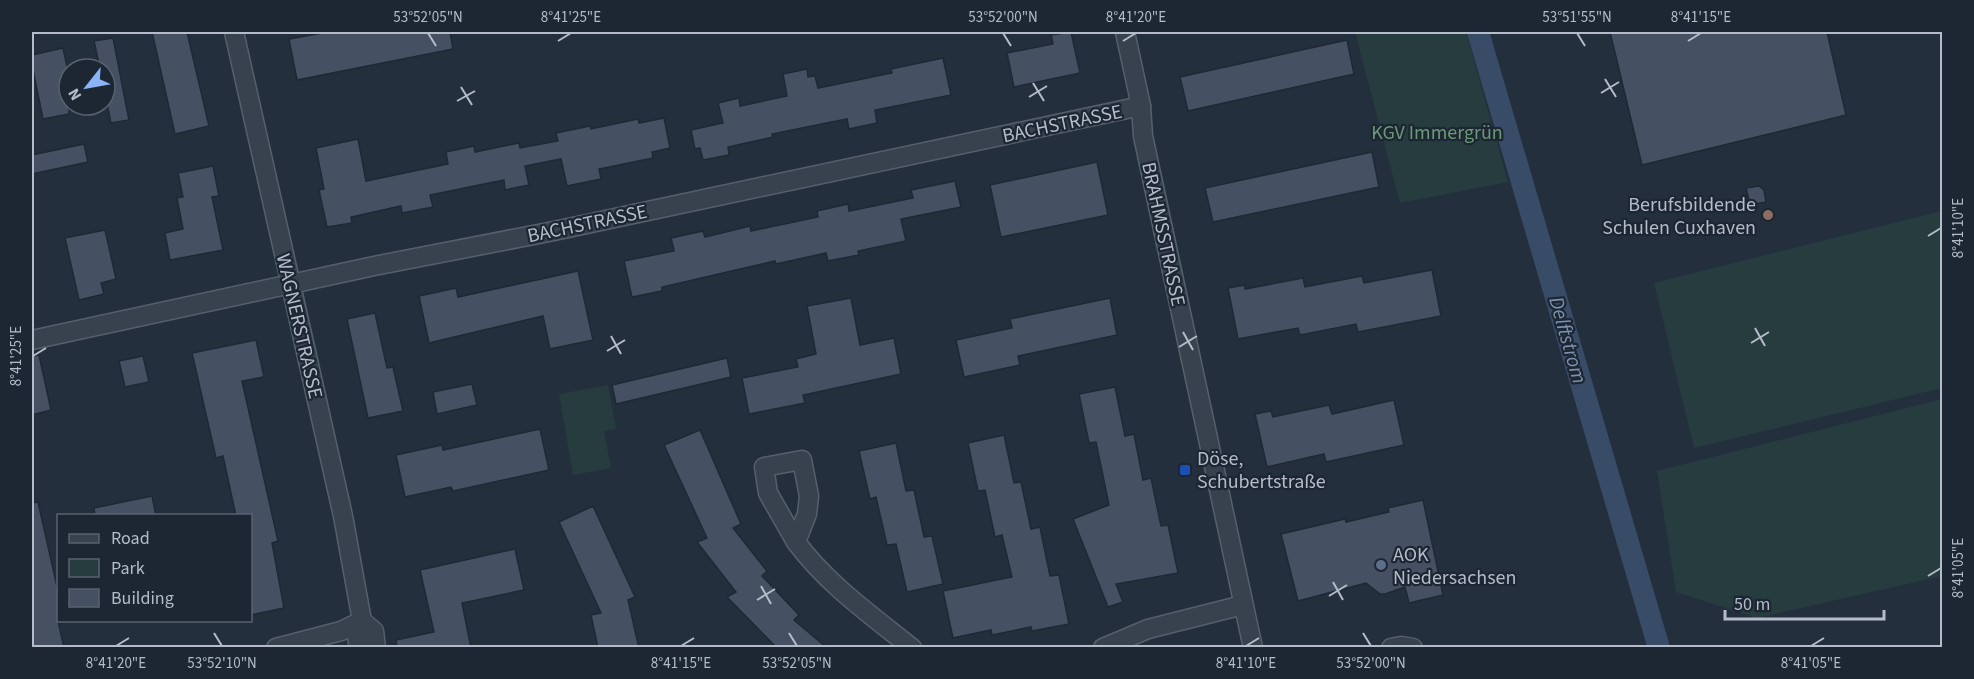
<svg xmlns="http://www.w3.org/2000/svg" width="1974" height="679" viewBox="0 0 1974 679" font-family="'Source Sans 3',sans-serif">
  <rect width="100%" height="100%" fill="#242f3e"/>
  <g fill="#263c3f">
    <path d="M 1355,32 L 1466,32 L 1508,182 L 1400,203 Z"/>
    <path d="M 1942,211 L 1942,388 L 1694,448 L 1654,283 Z"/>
    <path d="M 608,385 L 616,429 L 604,431 L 611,468 L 573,475 L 559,394 Z"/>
    <path d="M 1942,399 L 1942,576 L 1757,618 L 1676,592 L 1657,471 Z"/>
  </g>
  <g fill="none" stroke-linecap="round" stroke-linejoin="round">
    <path stroke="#394c67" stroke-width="22" d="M 1478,32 L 1659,648"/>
  </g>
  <g fill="#455162" stroke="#1f2835" stroke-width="1.5">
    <path d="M 152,32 L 187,32 L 209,126 L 175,134 Z"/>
    <path d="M 328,32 L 450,32 L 453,49 L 297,80 L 289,39 Z"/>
    <path d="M 1071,32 L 1080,73 L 1014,87 L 1007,53 L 1053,44 L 1051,35 Z"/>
    <path d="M 1610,32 L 1827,32 L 1846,115 L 1642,165 Z"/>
    <path d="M 113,38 L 129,120 L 111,123 L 105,94 L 105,69 L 100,69 L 94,41 Z"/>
    <path d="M 1347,40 L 1354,74 L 1188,111 L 1180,77 Z"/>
    <path d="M 63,48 L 69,76 L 69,114 L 43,119 L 32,65 L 32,55 Z"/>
    <path d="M 943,58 L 951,95 L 875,110 L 877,123 L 849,129 L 847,119 L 772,134 L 773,137 L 728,147 L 729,155 L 703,160 L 700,148 L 695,149 L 691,130 L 723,123 L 718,103 L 739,98 L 740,106 L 787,96 L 783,74 L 807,69 L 808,77 L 815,76 L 818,88 L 892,73 L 891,69 Z"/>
    <path d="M 664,118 L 670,148 L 652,152 L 653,158 L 599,169 L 601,179 L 567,186 L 561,159 L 525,166 L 529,185 L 505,190 L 504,180 L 430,195 L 433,207 L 402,213 L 401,206 L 351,217 L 352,223 L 327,227 L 319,190 L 324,189 L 316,148 L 358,139 L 366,181 L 448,164 L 446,152 L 474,146 L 475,152 L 519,143 L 520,148 L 558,141 L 556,133 L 590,126 L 591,129 L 638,119 L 639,123 Z"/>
    <path d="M 84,144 L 88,162 L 32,174 L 32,155 Z"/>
    <path d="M 1372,152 L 1379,187 L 1213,222 L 1205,188 Z"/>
    <path d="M 1097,162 L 1108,215 L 1001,237 L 990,185 Z"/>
    <path d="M 213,166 L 219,196 L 212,197 L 223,250 L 170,260 L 165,233 L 183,229 L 177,198 L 183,197 L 178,173 Z"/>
    <path d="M 955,181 L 961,207 L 901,219 L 906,241 L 858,251 L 859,255 L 828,261 L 826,253 L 776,264 L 775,261 L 662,287 L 662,291 L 632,297 L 624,261 L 674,251 L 671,238 L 703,231 L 705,237 L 750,226 L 751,231 L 818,217 L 817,211 L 848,204 L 849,211 L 913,198 L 911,190 Z"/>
    <path d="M 1759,186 L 1764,190 L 1766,202 L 1750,205 L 1746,188 Z"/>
    <path d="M 105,230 L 116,279 L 101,283 L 104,294 L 79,300 L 65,238 Z"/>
    <path d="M 1432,270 L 1441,316 L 1358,332 L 1356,324 L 1300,335 L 1298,328 L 1238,339 L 1228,288 L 1245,285 L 1245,289 L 1303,278 L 1305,287 L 1362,276 L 1364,283 Z"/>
    <path d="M 578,271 L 593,340 L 550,349 L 543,316 L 429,343 L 419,296 L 456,288 L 458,297 Z"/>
    <path d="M 851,298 L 860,345 L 894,338 L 901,374 L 803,395 L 805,403 L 749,414 L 742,378 L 798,367 L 796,359 L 816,354 L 807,306 Z"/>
    <path d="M 1110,298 L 1117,335 L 1018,356 L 1020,365 L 964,377 L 956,340 L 1012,328 L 1010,319 Z"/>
    <path d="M 375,313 L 387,368 L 393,367 L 403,411 L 368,418 L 347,319 Z"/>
    <path d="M 256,340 L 264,377 L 242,381 L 278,541 L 272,543 L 284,608 L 250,615 L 250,516 L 236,516 L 223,456 L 216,458 L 192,353 Z"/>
    <path d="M 39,355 L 51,410 L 32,415 L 32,356 Z"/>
    <path d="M 143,356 L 149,382 L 125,387 L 119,361 Z"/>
    <path d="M 727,358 L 731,377 L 616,404 L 612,385 Z"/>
    <path d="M 472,384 L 477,405 L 437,414 L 433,392 Z"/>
    <path d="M 1115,387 L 1125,436 L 1134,434 L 1143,480 L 1151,478 L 1161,526 L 1168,525 L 1178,573 L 1116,584 L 1123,602 L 1108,607 L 1073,519 L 1109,505 L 1096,442 L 1089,443 L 1079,394 Z"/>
    <path d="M 1394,400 L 1404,445 L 1326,462 L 1324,454 L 1267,467 L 1255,414 L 1271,411 L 1273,417 L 1329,405 L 1332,414 Z"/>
    <path d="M 540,429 L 549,470 L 453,491 L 451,487 L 405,497 L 396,455 L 442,445 L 443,450 Z"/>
    <path d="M 700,430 L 741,524 L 733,528 L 767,571 L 762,576 L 799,615 L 794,620 L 827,648 L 777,648 L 727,597 L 736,592 L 697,542 L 707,538 L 664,445 Z"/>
    <path d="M 1004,435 L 1014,483 L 1021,482 L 1031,529 L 1040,527 L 1050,576 L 1059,575 L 1069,624 L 1032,631 L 1031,627 L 992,635 L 991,630 L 953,638 L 943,591 L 1012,577 L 1002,535 L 995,537 L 985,490 L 978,491 L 968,443 Z"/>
    <path d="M 896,443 L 906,491 L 914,490 L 924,537 L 932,536 L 943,584 L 907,592 L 896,544 L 887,545 L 876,497 L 870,499 L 859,451 Z"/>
    <path d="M 152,496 L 156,516 L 95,516 L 94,508 Z"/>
    <path d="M 1423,500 L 1443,595 L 1409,603 L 1405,587 L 1385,594 L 1380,594 L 1366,583 L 1298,601 L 1281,534 L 1345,519 L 1346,522 L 1389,512 L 1388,508 Z"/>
    <path d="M 38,502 L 58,591 L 58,621 L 64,648 L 32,648 L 32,503 Z"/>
    <path d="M 593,506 L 635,597 L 628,600 L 639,648 L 598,648 L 591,615 L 601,613 L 559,522 Z"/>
    <path d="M 515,549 L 524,590 L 462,603 L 471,648 L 397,648 L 396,640 L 434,632 L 420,570 Z"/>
  </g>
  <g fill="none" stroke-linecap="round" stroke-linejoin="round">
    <defs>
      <g id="street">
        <path d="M 234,32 L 343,516 L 362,621 L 357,637 L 359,648"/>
        <path d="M 1125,32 L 1141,106 L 1143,136 L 1253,648"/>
        <path d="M 32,340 L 374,266 L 554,231 L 1141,106"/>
        <path d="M 802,460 L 809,496 L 807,514 L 796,542 L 768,493 L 764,467 Z"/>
        <path d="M 796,542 C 827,584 871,615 912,648"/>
        <path d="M 362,621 L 374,631 L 376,648"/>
        <path d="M 276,648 L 341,631 L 362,621"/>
        <path d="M 1103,648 L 1148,629 L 1243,605"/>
        <path d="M 1391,648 L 1401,646 L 1413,648"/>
      </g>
    </defs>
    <use href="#street" stroke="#565f6c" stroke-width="21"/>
    <use href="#street" stroke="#38414e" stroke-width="18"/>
  </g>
  <path fill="none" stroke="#b4bcc9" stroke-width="2" d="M 428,33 L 436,46M 1003,33 L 1011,46M 1577,33 L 1585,46M 558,41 L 571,33M 1123,41 L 1136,33M 1688,41 L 1701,33M 1605,79 L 1616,97M 1033,83 L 1044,101M 461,87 L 472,105M 1601,93 L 1619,82M 1029,97 L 1047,86M 457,101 L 475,91M 1928,236 L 1941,228M 1755,328 L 1765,346M 1183,332 L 1193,350M 611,336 L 621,354M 1751,343 L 1769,332M 1179,347 L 1197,336M 607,351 L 625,340M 33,356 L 46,348M 1928,576 L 1941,568M 1333,582 L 1343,600M 761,586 L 771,604M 1329,596 L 1347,585M 757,600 L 775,589M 214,633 L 222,646M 789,633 L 797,646M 1363,633 L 1371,646M 116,646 L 129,638M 681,646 L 694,638M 1246,646 L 1259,638M 1811,646 L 1824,638"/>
  <circle fill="#8d6e63" stroke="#1d2633" stroke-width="2" cx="1768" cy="215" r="6"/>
  <rect fill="#1a4fb4" stroke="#1d2633" stroke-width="2" x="1179" y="464" width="12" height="12" rx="3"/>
  <circle fill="#5c6f8a" stroke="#1d2633" stroke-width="2" cx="1381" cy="565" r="6"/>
  <g text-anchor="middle" stroke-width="4.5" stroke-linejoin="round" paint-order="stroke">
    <g font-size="20" fill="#b4bcc9" stroke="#1d2633">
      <text transform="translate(1062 123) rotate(-12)" y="7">BACHSTRASSE</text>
      <text transform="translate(587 223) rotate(-12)" y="7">BACHSTRASSE</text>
      <text transform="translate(1164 234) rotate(78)" y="7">BRAHMSSTRASSE</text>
      <text transform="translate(300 326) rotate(77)" y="7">WAGNERSTRASSE</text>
    </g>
    <g font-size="20" fill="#6b9a76" stroke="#1d2633">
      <text x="1437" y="139">KGV Immergrün</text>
    </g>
    <g font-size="20" fill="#b4bcc9" stroke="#1d2633" text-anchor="start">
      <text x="1756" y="211" text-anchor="end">Berufsbildende<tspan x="1756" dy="23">Schulen Cuxhaven</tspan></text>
      <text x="1197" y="465">Döse,<tspan x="1197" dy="23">Schubertstraße</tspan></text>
      <text x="1393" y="561">AOK<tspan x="1393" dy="23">Niedersachsen</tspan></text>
    </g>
    <g font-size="21" font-style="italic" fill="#7c92b1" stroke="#1d2633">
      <text transform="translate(1568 340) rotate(74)" y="7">Delftstrom</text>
    </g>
  </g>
  <rect width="1974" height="679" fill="none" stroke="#1d2633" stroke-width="66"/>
  <rect x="57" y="514" width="195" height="108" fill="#1d2633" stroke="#59626f" stroke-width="1.5"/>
  <rect x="69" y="534" width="30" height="9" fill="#38414e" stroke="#59626f" stroke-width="1.5"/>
  <text x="111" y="544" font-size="18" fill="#b4bcc9">Road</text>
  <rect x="69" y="559" width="30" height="18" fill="#263c3f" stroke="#59626f" stroke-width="1.5"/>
  <text x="111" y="574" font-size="18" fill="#b4bcc9">Park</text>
  <rect x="69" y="589" width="30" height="18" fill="#455162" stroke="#59626f" stroke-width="1.5"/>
  <text x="111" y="604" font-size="18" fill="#b4bcc9">Building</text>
  <g transform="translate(87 87) rotate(239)"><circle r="28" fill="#1d2633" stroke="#59626f" stroke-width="1.5"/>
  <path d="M0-4.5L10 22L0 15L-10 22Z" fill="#8ab4f8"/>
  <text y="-9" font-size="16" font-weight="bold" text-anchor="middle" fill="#b4bcc9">N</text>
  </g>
  <path d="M1725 610v9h159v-9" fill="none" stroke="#b4bcc9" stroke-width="3"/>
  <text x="1734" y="610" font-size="18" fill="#b4bcc9" stroke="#1d2633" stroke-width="4.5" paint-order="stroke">50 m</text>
  <rect x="33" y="33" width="1908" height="613" fill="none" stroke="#b4bcc9" stroke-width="2"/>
  <g font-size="15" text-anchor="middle" fill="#b4bcc9">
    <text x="428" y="22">53°52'05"N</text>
    <text x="571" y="22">8°41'25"E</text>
    <text x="1003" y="22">53°52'00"N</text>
    <text x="1136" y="22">8°41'20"E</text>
    <text x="1577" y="22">53°51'55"N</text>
    <text x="1701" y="22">8°41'15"E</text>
    <text transform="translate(1958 228) rotate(-90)" y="5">8°41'10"E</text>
    <text transform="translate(16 356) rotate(-90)" y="5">8°41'25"E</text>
    <text transform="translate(1958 568) rotate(-90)" y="5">8°41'05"E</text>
    <text x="116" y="668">8°41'20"E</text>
    <text x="222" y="668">53°52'10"N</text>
    <text x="681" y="668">8°41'15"E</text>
    <text x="797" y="668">53°52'05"N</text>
    <text x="1246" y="668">8°41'10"E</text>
    <text x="1371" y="668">53°52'00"N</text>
    <text x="1811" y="668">8°41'05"E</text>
  </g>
</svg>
